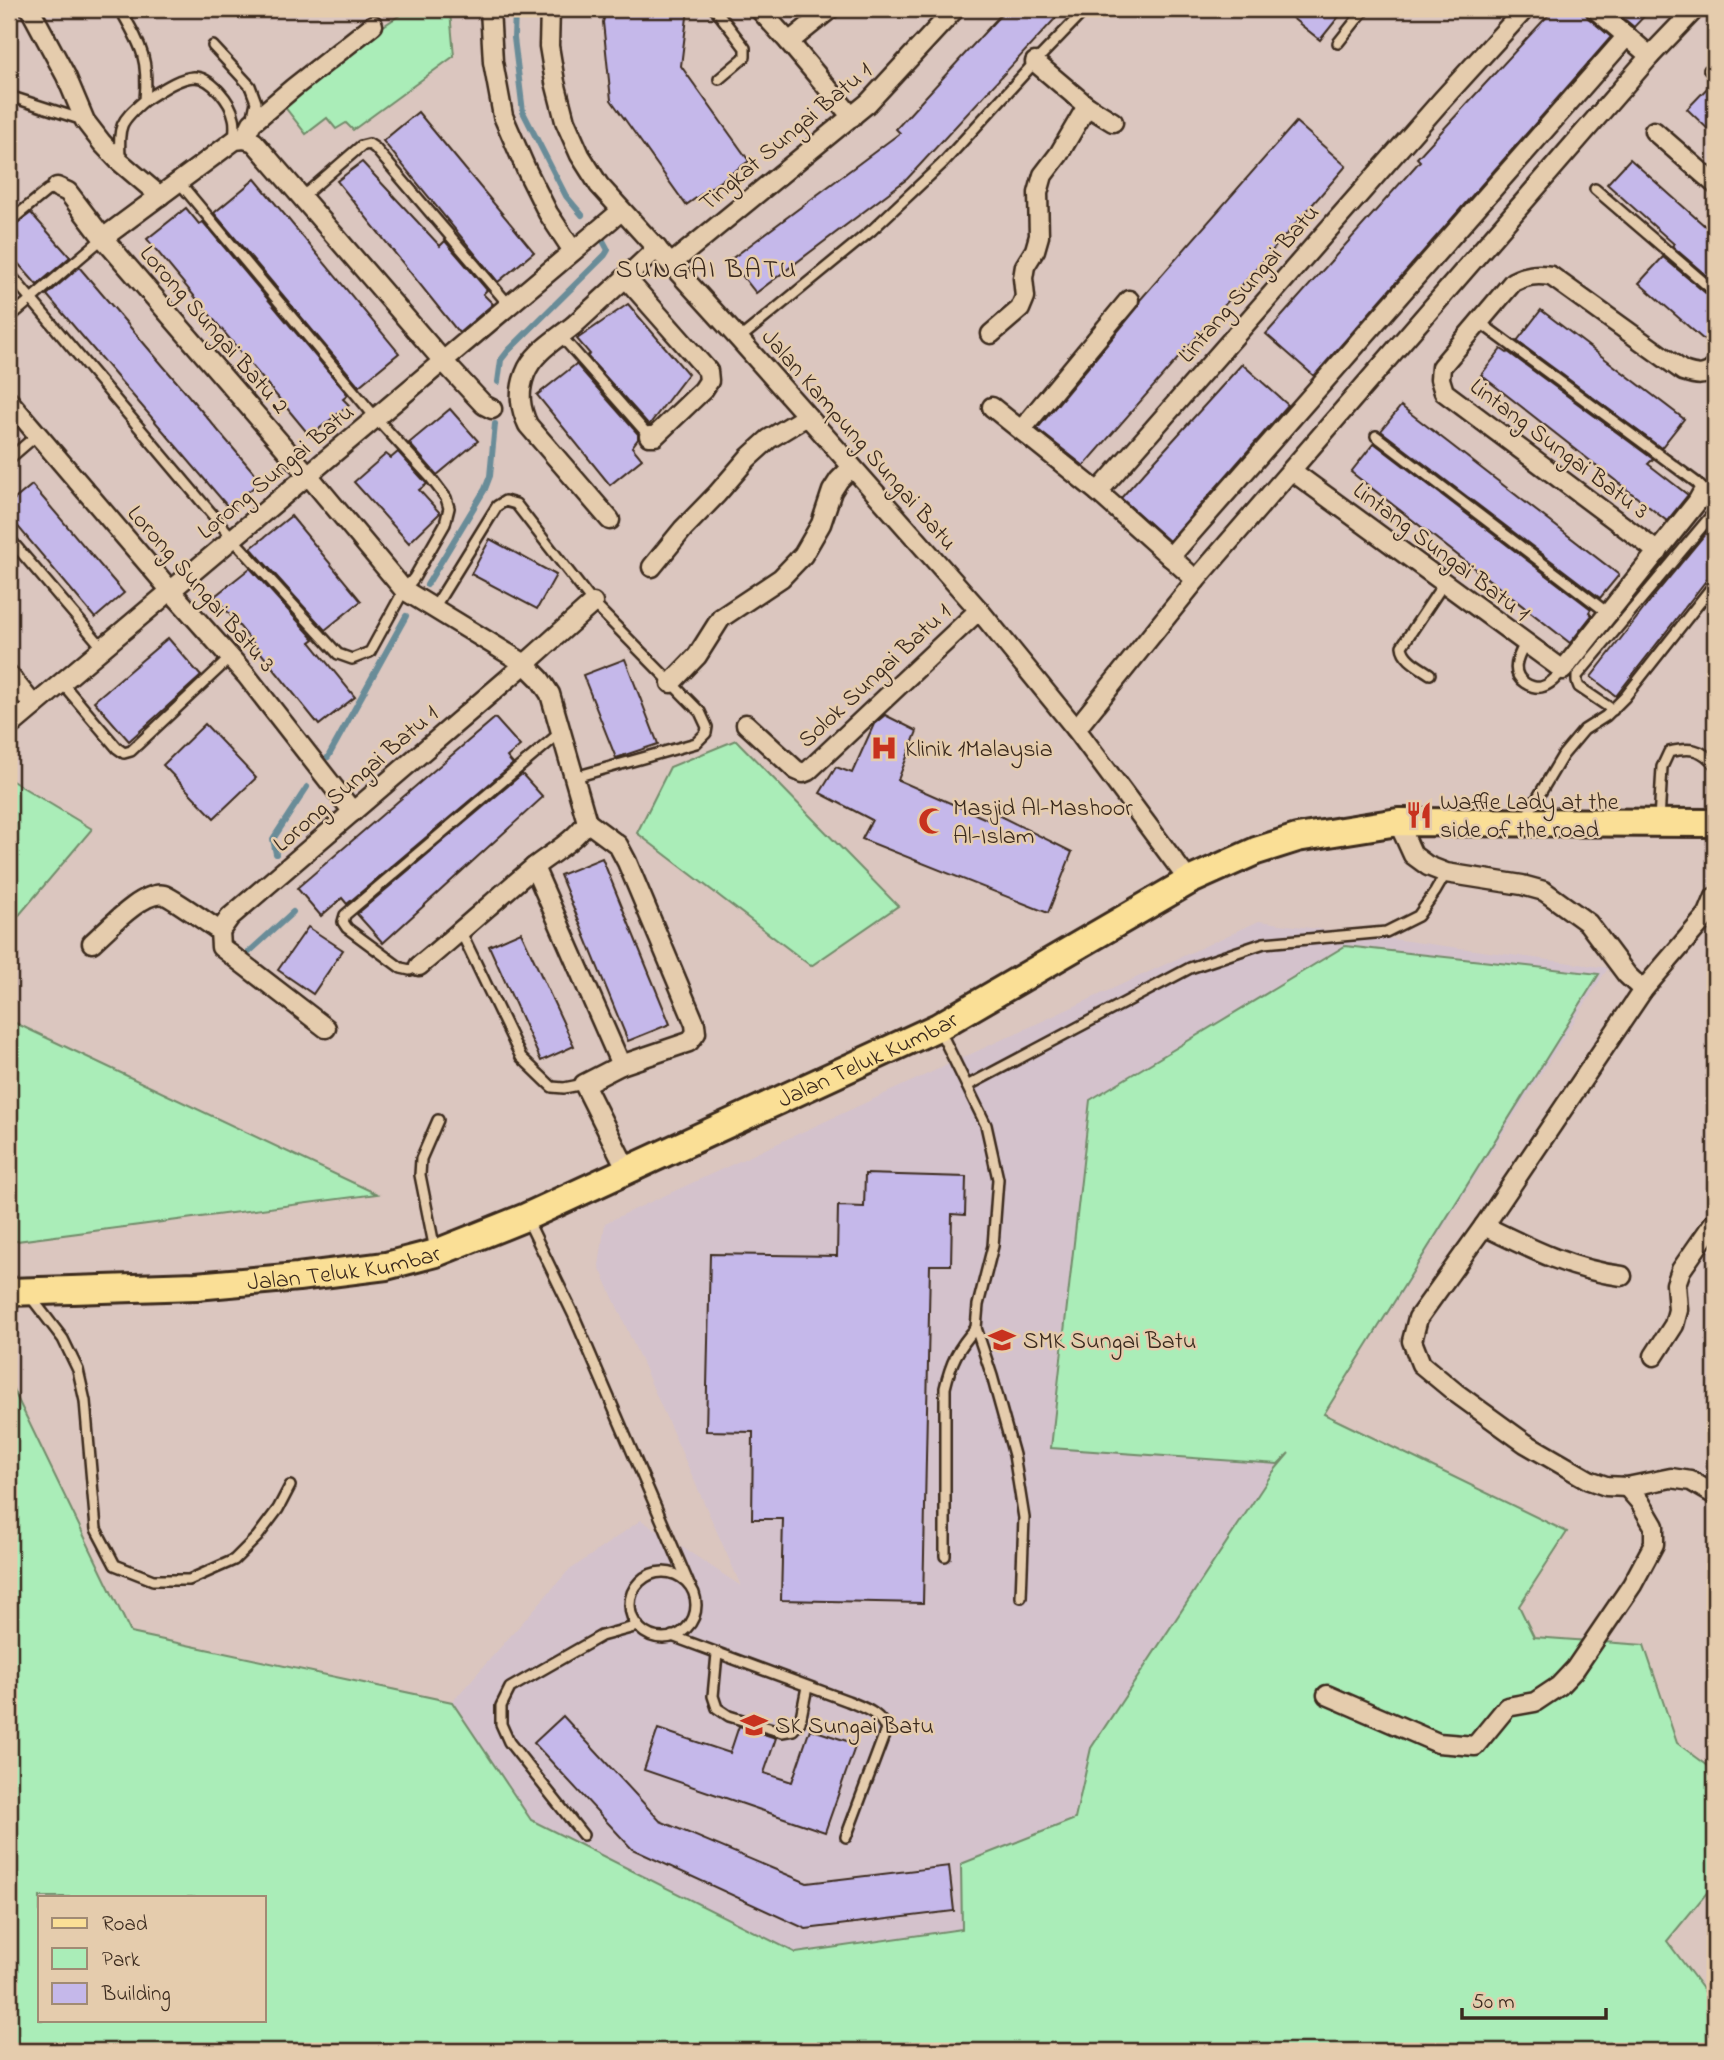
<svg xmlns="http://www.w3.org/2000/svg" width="1724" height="2060" viewBox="0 0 1724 2060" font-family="'Indie Flower',sans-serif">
  <rect width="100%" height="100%" fill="#dbc6bf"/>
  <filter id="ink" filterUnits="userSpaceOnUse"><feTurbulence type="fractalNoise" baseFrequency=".0143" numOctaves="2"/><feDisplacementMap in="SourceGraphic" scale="14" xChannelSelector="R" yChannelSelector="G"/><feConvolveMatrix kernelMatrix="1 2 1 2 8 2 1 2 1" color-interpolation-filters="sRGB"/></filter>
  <g filter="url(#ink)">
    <path fill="#d4c2cc" d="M 1259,921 L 1608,968 L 1324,1415 L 1278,1464 L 1091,1748 L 1075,1819 L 961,1864 L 962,1929 L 796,1953 L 531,1820 L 452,1702 L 567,1572 L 641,1520 L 741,1586 L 599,1266 L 605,1223 Z"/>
    <g fill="#aaedb8" stroke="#728c6b" stroke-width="2" fill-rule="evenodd">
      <path d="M 406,11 L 450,12 L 454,56 L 353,130 L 346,123 L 336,129 L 327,118 L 306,134 L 277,97 Z"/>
      <path d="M 736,740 L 898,906 L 811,966 L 637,833 L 670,767 Z"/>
      <path d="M 9,779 L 92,829 L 9,927 Z"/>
      <path d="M 1345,946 L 1599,974 L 1324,1414 L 1567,1532 L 1519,1606 L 1534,1637 L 1644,1645 L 1677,1743 L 1715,1771 L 1715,1883 L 1667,1941 L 1715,2005 L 1715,2051 L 9,2051 L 9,1381 L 131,1633 L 452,1702 L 531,1820 L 796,1953 L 962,1929 L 961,1864 L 1075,1819 L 1091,1748 L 1273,1472 L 1289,1453 L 1278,1464 L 1051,1448 L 1090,1100 ZM 40,1897 L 264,1897 L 264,2020 L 40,2020 Z"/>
      <path d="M 9,1020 L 377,1194 L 9,1242 Z"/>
    </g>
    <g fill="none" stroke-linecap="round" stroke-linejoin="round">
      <g stroke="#698c98" stroke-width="6">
        <path d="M 515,11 L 514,38 L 523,112 L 566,196 L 582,215"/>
        <path d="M 498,382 L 501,360 L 508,351 L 605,255 L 608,250 L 601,237"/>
        <path d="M 427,585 L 485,489 L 490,476 L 495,424"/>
        <path d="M 328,757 L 406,616"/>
        <path d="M 276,854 L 273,839 L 307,787"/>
        <path d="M 249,952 L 293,912"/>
      </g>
    </g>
    <g fill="#c5b8ea" stroke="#3b2a1e" stroke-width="2">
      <path d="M 607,9 L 688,9 L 681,66 L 749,161 L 686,205 L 611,100 L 603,22 Z"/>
      <path d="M 1006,9 L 1064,9 L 907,179 L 756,293 L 730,260 L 900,133 L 896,129 Z"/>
      <path d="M 1281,9 L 1345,9 L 1320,40 Z"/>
      <path d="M 1554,9 L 1584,9 L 1588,18 L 1611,37 L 1314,376 L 1266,334 L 1420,161 L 1417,158 Z"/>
      <path d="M 1612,9 L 1651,9 L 1634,27 Z"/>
      <path d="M 1713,82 L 1715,82 L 1715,136 L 1687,109 Z"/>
      <path d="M 418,112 L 534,252 L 498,282 L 383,141 Z"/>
      <path d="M 1296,122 L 1346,166 L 1084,466 L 1037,429 L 1138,307 L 1140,300 Z"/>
      <path d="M 1630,159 L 1715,235 L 1715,283 L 1672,246 L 1674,244 L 1607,184 Z"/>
      <path d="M 362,162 L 440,246 L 445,241 L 487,290 L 483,294 L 493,304 L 459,333 L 337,181 Z"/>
      <path d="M 255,179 L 399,353 L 359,386 L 214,213 Z"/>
      <path d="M 186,208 L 199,224 L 203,222 L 348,395 L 343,399 L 349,405 L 310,436 L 147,239 Z"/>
      <path d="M 31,213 L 70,257 L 37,285 L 9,253 L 9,229 Z"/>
      <path d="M 1663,257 L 1710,297 L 1715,299 L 1715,327 L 1704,340 L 1639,283 Z"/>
      <path d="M 79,267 L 261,481 L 229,508 L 47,295 Z"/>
      <path d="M 628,304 L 688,374 L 649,425 L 587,356 L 590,354 L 577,339 Z"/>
      <path d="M 1541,310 L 1684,419 L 1661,448 L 1517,341 Z"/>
      <path d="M 1501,349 L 1507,353 L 1508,352 L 1653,459 L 1648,464 L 1688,495 L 1667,521 L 1481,375 Z"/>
      <path d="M 576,364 L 638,434 L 638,439 L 632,447 L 642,459 L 610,485 L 537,395 Z"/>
      <path d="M 1242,364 L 1288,405 L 1169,541 L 1121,498 Z"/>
      <path d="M 1401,406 L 1619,575 L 1600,598 L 1381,431 Z"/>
      <path d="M 450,409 L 478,441 L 437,475 L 409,443 Z"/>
      <path d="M 1374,443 L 1591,609 L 1589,612 L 1592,615 L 1570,643 L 1351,472 Z"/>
      <path d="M 398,452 L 427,484 L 419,490 L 440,513 L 409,543 L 354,482 L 386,454 L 391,458 Z"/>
      <path d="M 32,485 L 124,593 L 95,618 L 9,516 L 9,504 Z"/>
      <path d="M 291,516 L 361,601 L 325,630 L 251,548 Z"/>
      <path d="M 1715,522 L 1715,569 L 1616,696 L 1591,677 L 1653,597 Z"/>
      <path d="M 490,539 L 556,575 L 537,609 L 471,574 Z"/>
      <path d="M 250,568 L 314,639 L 310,642 L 355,697 L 319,725 L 215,596 Z"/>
      <path d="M 168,638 L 201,676 L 129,741 L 94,701 Z"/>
      <path d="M 625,659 L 658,744 L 616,758 L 583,675 Z"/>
      <path d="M 885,715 L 917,731 L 898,780 L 993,822 L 998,815 L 1072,852 L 1048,913 L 862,839 L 872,820 L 820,793 L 836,767 L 852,773 L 874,724 Z"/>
      <path d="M 495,718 L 520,746 L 507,757 L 513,764 L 347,904 L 342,898 L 321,916 L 297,888 Z"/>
      <path d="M 205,724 L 256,778 L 214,818 L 163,765 Z"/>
      <path d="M 522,774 L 543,797 L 383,943 L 357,914 Z"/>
      <path d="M 602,858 L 670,1024 L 628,1041 L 560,875 Z"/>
      <path d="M 308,927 L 343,950 L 313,994 L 278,970 Z"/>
      <path d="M 521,932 L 574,1046 L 541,1061 L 489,946 Z"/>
      <path d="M 865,1174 L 966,1177 L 965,1215 L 952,1214 L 951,1265 L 930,1265 L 923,1603 L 781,1600 L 783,1519 L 752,1519 L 753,1432 L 706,1431 L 710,1254 L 837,1256 L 838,1206 L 864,1207 Z"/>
      <path d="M 563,1716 L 660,1821 L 807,1883 L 949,1866 L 954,1911 L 806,1929 L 632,1849 L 534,1743 Z"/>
      <path d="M 739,1726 L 776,1738 L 764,1773 L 792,1782 L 810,1729 L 856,1744 L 825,1832 L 644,1770 L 658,1729 L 730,1753 Z"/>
    </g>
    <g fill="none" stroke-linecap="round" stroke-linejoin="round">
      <defs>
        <g id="service">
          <path d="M 120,9 C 141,46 149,57 145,100 C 118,123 119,126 120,160"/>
          <path d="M 715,9 L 745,48 L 745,57 L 719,79"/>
          <path d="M 1338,43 L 1365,9"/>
          <path d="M 213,46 L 250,86 L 256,102 L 252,121"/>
          <path d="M 1709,70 L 1715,75"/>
          <path d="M 9,96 L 83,120"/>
          <path d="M 145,100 C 159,92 177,78 194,77 C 211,77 231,102 234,118 C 236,124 234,133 235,140"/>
          <path d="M 1595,189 L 1715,292"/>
          <path d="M 302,197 L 361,146 L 369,144 L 375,148 L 509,305"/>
          <path d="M 9,222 L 48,190 L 57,187"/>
          <path d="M 9,273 L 233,539 L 338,654 L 352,659 L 370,652 L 404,590 L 414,578 L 445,524 L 449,508 L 446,498 L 431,478 L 376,418 L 179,182"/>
          <path d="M 9,318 L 103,238"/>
          <path d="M 1478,321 L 1696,482 L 1701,487 L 1702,493"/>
          <path d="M 561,336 L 649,436"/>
          <path d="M 739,339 L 872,230 L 942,164 L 1035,62 L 1086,9"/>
          <path d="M 1376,436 L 1609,614"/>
          <path d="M 9,459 L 38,434"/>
          <path d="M 9,538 L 103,648"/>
          <path d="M 434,608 L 497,506 L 505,501 L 516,504 L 593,603 L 700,712 L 707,727 L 706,733 L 696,743 L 575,777"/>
          <path d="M 1525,644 C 1517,657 1510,673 1525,683 C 1529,686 1536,688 1541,687 C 1550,685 1557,677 1563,670"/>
          <path d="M 1430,674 C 1420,667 1403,659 1402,646 L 1444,583"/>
          <path d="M 62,683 L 117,748 L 124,753 L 131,751 L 230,658"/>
          <path d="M 1613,710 L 1579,687 L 1577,682 L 1577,676 L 1710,517 L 1715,514"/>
          <path d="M 1526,817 L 1563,755 L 1584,730 L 1606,716 L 1625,697 L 1715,583"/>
          <path d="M 1659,821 L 1662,767 L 1669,752 C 1689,747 1702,748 1715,765"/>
          <path d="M 461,932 L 521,1057 L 552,1087 L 564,1088 L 584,1084"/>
          <path d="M 419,966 L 410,970 L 401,968 L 347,928 L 343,922 L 345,915 L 561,732"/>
          <path d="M 939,1029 L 986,1125 L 998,1179 L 993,1246 L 978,1305 L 976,1328 L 992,1376 L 1014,1455 L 1024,1518 L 1021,1597"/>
          <path d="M 967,1086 L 1190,968 L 1264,943 L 1386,932 L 1418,916 L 1435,892 L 1446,873"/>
          <path d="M 527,1219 L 574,1316 L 688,1582"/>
          <path d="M 435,1250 L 420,1175 L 421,1159 L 438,1120"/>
          <path d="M 30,1296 L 63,1339 L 78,1370 L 85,1401 L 96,1529 L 115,1565 L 153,1580 L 189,1580 L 234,1560 L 257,1537 L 278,1509 L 290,1486"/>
          <path d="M 945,1556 L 945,1388 C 951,1362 958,1348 976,1328"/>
          <circle cx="663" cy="1605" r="33"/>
          <path d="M 672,1636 L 848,1701 C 864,1708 881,1713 886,1730 L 846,1837"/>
          <path d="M 717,1654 L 713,1696 L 717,1708 L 729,1716 L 782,1732 L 793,1730 L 800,1722 L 807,1687"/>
          <path d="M 583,1835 L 509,1742 L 501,1724 L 501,1706 L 510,1688 L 601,1636 L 638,1626"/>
        </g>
        <g id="minor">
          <path d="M 30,9 L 66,76 L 85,121 L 102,143 L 120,162 L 160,196"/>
          <path d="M 490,9 L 493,62 L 503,116 L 526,169 L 548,213 L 573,251"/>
          <path d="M 550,9 L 549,46 L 555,82 L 565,121 L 580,155 L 599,185 L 739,339 L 979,610 L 1076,729 L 1189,881"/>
          <path d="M 759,9 L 789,42 L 852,117"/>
          <path d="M 1595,9 L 1650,56"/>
          <path d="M 789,42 L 830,9"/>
          <path d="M 1035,62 L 1087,106 L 1113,122"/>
          <path d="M 1654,131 L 1715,184"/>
          <path d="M 244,139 L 252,123 L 293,88 L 373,25"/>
          <path d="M 57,187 L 68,192 L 103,238 L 308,475 L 404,590 L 525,664 L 540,679 L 550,694 L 587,822"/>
          <path d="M 103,238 L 235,140 L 244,139 L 254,142 L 443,361 L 484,405 L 492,409"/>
          <path d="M 671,264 L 868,103 L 955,9"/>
          <path d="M 626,278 L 708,371 L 709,381 L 703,390 L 655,436 L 649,436"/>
          <path d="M 991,334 L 1020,309 L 1025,297 L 1023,278 L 1025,266 L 1035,250 L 1039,236 L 1038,193 L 1043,175 L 1059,154 L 1087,106"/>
          <path d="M 9,401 L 171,591 L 246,675 L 353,812"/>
          <path d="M 992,407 L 1098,492 L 1196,580"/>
          <path d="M 1022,429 L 1129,300"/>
          <path d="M 1292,471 L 1563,670 L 1697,502 L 1702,493"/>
          <path d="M 1098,492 L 1442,100 L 1525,9"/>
          <path d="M 610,520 L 528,425 C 520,408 518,393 525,374 C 533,352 557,339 574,325 C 602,299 630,274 657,248"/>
          <path d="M 1658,552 L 1444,392 L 1440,379 L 1441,367 L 1513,282 C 1526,275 1536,274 1551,276 L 1683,371 C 1695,375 1706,378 1715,367"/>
          <path d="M 1170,557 L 1627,36"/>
          <path d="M 652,567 L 683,529 L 717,494 L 748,458 L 769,439 L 807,416"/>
          <path d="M 9,675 L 34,706"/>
          <path d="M 671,683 L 697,656 L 721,618 L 781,578 L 803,555 L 821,524 L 832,491 L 839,480 L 852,467"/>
          <path d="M 746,724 L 796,770 L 803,773 L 808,771 L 979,610"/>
          <path d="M 9,727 L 621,211"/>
          <path d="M 1076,729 L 1196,580 L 1650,56 L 1695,9"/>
          <path d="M 587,822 L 618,845 L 627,862 L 695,1024 L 696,1033 L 689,1042 L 621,1065 L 584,1084 L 627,1170"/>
          <path d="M 1398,822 L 1413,855 L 1428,866 L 1446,873 L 1522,885 L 1544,891 L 1588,923 L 1627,975 L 1643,990"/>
          <path d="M 534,867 L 621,1065"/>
          <path d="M 1715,897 L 1708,914 L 1643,990 L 1484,1226 L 1418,1318 L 1412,1341 L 1421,1364 L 1456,1393 L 1525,1443 L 1589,1480 L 1606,1486 L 1627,1487 L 1671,1478 L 1691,1481 L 1715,1495"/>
          <path d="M 220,931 L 230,917 L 525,664 L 593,603"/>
          <path d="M 220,931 L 221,947 L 326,1028"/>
          <path d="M 92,943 C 107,930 143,890 164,895 C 172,897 210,925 220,931"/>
          <path d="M 419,966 C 458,934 495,900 534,867 C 552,853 574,841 587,822"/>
          <path d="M 1484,1226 C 1529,1248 1572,1270 1622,1276"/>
          <path d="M 1654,1356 L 1674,1325 L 1678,1310 L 1676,1284 L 1681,1270 L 1715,1221"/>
          <path d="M 1327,1695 L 1438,1743 L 1475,1746 L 1507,1707 L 1535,1702 L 1559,1686 L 1575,1669 L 1632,1585 L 1654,1544 L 1654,1526 L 1640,1502 L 1627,1487"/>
        </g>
        <g id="primary">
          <path id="s1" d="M 9,1292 L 196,1286 L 298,1277 L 386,1266 L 436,1253 L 526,1217 L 938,1027 L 1189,881 L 1256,851 L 1297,838 L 1398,822 L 1715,823"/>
        </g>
      </defs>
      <use href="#service" stroke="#3b2a1e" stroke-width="14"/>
      <use href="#minor" stroke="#3b2a1e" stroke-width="23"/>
      <use href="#primary" stroke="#3b2a1e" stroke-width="32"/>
      <use href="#service" stroke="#e5ccad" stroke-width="9"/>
      <use href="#minor" stroke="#e5ccad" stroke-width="18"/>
      <use href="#primary" stroke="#fadf96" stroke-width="26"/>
    </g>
  </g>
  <defs>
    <symbol id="hospital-bare" viewBox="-9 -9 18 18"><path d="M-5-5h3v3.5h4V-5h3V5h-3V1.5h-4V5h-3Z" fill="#c8321e" stroke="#e5ccad" stroke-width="2.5" paint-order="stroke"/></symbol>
    <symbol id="restaurant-bare" viewBox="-9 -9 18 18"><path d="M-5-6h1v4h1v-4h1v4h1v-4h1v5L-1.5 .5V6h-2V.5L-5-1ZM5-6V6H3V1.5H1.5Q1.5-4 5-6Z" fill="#c8321e" stroke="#e5ccad" stroke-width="2.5" paint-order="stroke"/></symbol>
    <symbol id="mosque-bare" viewBox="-9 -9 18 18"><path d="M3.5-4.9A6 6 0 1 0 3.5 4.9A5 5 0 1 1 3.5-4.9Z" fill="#c8321e" stroke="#e5ccad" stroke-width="2.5" paint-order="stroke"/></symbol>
    <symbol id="school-bare" viewBox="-9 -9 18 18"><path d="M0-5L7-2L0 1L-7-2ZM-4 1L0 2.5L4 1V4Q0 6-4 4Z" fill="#c8321e" stroke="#e5ccad" stroke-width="2.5" paint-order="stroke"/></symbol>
  </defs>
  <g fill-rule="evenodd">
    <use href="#hospital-bare" x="865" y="729" width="38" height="38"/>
    <use href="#restaurant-bare" x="1400" y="796" width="38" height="38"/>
    <use href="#mosque-bare" x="913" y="802" width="38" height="38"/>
    <use href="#school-bare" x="983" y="1321" width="38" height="38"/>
    <use href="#school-bare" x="735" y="1706" width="38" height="38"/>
  </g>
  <g text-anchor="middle" stroke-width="5" stroke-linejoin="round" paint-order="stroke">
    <g font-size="24" fill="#3b2a1e" stroke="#e5ccad">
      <text transform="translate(785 136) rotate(-40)" y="8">Tingkat Sungai Batu 1</text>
      <text transform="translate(1248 283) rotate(-49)" y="8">Lintang Sungai Batu</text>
      <text transform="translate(215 329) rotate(49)" y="8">Lorong Sungai Batu 2</text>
      <text transform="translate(860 439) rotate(49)" y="8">Jalan Kampung Sungai Batu</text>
      <text transform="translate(1560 448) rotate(37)" y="8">Lintang Sungai Batu 3</text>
      <text transform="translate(275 471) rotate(-40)" y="8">Lorong Sungai Batu</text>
      <text transform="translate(1442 551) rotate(37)" y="8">Lintang Sungai Batu 1</text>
      <text transform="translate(202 588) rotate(49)" y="8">Lorong Sungai Batu 3</text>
      <text transform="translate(874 675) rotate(-43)" y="8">Solok Sungai Batu 1</text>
      <text transform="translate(355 778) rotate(-41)" y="8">Lorong Sungai Batu 1</text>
      <text dy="8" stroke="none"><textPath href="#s1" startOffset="903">Jalan Teluk Kumbar</textPath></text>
      <text dy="8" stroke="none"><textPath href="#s1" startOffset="336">Jalan Teluk Kumbar</textPath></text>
    </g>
    <g font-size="24" fill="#3b2a1e" stroke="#e5ccad" text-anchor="start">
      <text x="905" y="756">Klinik 1Malaysia</text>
      <text x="1440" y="809">Waffle Lady at the<tspan x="1440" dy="28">side of the road</tspan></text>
      <text x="953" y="815">Masjid Al-Mashoor<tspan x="953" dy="28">Al-Islam</tspan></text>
      <text x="1023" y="1348">SMK Sungai Batu</text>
      <text x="775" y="1733">SK Sungai Batu</text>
    </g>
    <g font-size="26" letter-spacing="2" fill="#3b2a1e" stroke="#e5ccad">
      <text x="707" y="277">SUNGAI BATU</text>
    </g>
  </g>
  <rect width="1724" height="2060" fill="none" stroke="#e5ccad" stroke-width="35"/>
  <rect x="18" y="18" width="1689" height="2025" fill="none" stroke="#3b2a1e" stroke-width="2.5" filter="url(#ink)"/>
  <rect x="38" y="1896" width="228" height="126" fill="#e5ccad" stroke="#a18b74" stroke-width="2"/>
  <rect x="52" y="1918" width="35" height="10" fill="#fadf96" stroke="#a18b74" stroke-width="2"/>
  <text x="102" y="1930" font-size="21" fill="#3b2a1e">Road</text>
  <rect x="52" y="1948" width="35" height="21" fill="#aaedb8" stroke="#a18b74" stroke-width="2"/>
  <text x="102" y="1966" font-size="21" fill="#3b2a1e">Park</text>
  <rect x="52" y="1983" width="35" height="21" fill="#c5b8ea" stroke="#a18b74" stroke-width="2"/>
  <text x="102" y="2000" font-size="21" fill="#3b2a1e">Building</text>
  <path d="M1462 2008v10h144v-10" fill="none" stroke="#3b2a1e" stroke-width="3.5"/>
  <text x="1472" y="2008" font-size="21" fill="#3b2a1e" stroke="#e5ccad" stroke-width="5" paint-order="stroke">50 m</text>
</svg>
